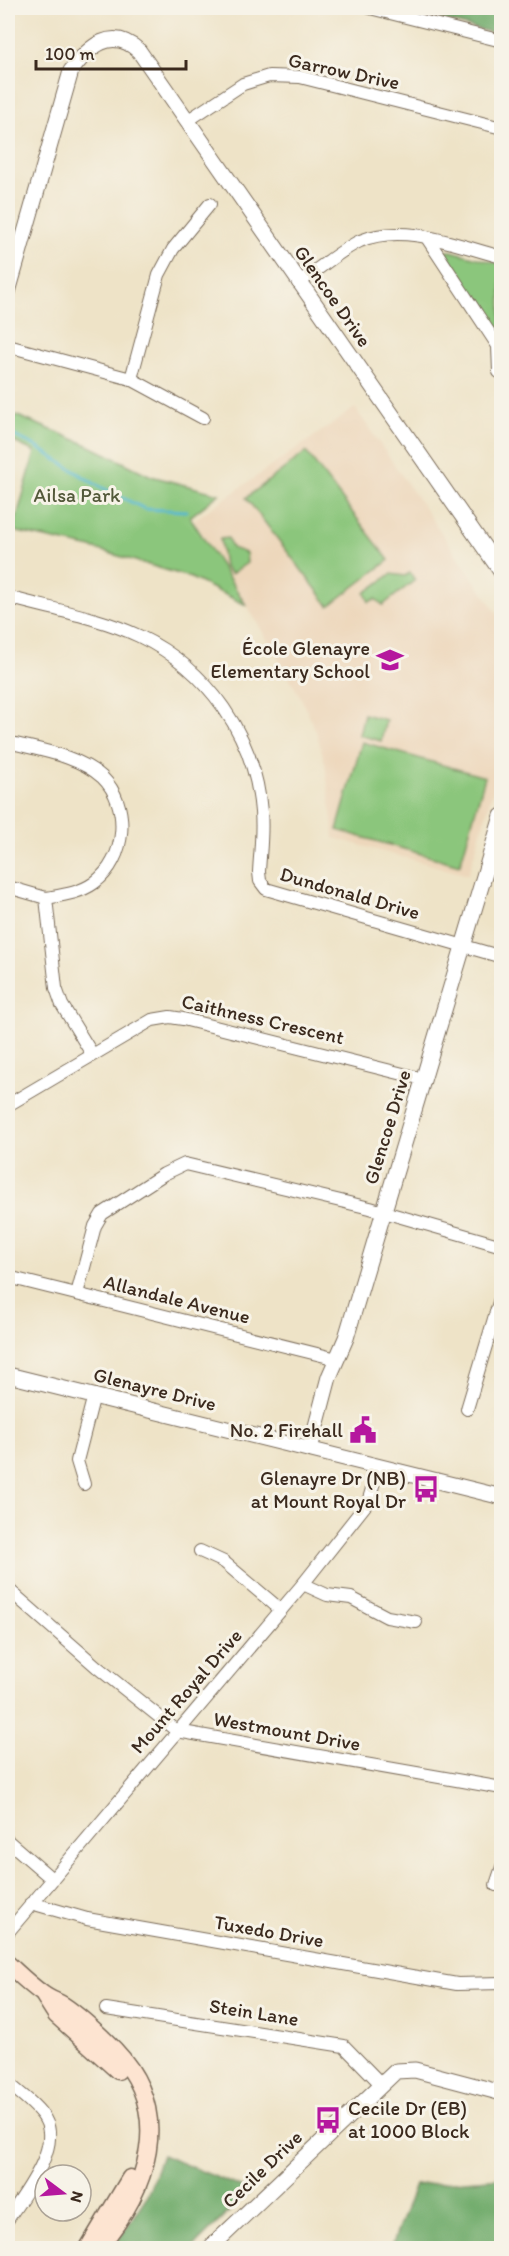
<svg xmlns="http://www.w3.org/2000/svg" width="509" height="2256" viewBox="0 0 509 2256" font-family="Itim,sans-serif">
  <rect width="100%" height="100%" fill="#f7f3e8"/>
  <filter id="ink" filterUnits="userSpaceOnUse"><feTurbulence type="fractalNoise" baseFrequency=".0167" numOctaves="2"/><feDisplacementMap in="SourceGraphic" scale="12" xChannelSelector="R" yChannelSelector="G"/><feConvolveMatrix kernelMatrix="1 2 1 2 8 2 1 2 1" color-interpolation-filters="sRGB"/></filter>
  <filter id="wash" filterUnits="userSpaceOnUse"><feTurbulence type="fractalNoise" baseFrequency=".008" numOctaves="4" result="noise"/><feDisplacementMap in="SourceGraphic" scale="24" xChannelSelector="R" yChannelSelector="G"/><feGaussianBlur stdDeviation="1.35" result="paint"/><feColorMatrix in="noise" values="0 0 0 0 0 0 0 0 0 0 0 0 0 0 0 0 0 1.4 0 .05"/><feComposite in="paint" operator="in"/></filter>
  <g filter="url(#wash)">
    <rect width="100%" height="100%" fill="#eee3c7"/>
    <path fill="#edd7bb" d="M 355,408 L 501,619 L 501,765 L 468,875 L 334,838 L 325,763 L 316,731 L 301,698 L 257,622 L 194,520 Z"/>
    <g fill="#8bc67b" stroke="#63784c" stroke-width="1.5">
      <path d="M 451,251 L 501,264 L 501,334 L 492,330 L 444,258 L 445,252 Z"/>
      <path d="M 8,412 L 90,446 L 151,476 L 219,494 L 190,517 L 246,605 L 189,577 L 92,548 L 13,531 L 35,452 L 8,439 Z"/>
      <path d="M 306,452 L 389,560 L 329,606 L 246,498 Z"/>
      <path d="M 228,538 L 232,548 L 246,553 L 247,563 L 231,574 L 224,567 L 220,539 Z"/>
      <path d="M 410,573 L 415,580 L 383,605 L 375,599 L 369,602 L 365,593 L 391,574 L 405,576 Z"/>
      <path d="M 364,714 L 386,720 L 381,741 L 359,735 Z"/>
      <path d="M 362,742 L 485,777 L 460,865 L 337,830 Z"/>
    </g>
    <g fill="#70ab6b" stroke="#566a44" stroke-width="1.5">
      <path d="M 398,8 L 501,8 L 501,35 Z"/>
      <path d="M 162,2155 L 250,2191 L 192,2248 L 113,2248 L 147,2196 Z"/>
      <path d="M 501,2178 L 502,2222 L 498,2248 L 391,2248 L 415,2185 Z"/>
    </g>
    <g fill="none" stroke-linecap="round" stroke-linejoin="round">
      <path stroke="#52b8d0" stroke-width="3" d="M 8,433 L 32,444 L 95,484 L 145,509 L 186,511"/>
    </g>
  </g>
  <g filter="url(#ink)">
    <g fill="none" stroke-linecap="round" stroke-linejoin="round">
      <defs>
        <g id="minor">
          <path d="M 370,8 L 502,41"/>
          <path d="M 187,121 L 243,84 L 269,76 L 300,77 L 502,128"/>
          <path d="M 427,238 L 498,346 L 499,372 L 502,372"/>
          <path d="M 298,283 C 318,270 339,251 360,241 C 404,222 458,246 502,257"/>
          <path d="M 8,346 L 131,379 L 203,418"/>
          <path d="M 131,379 L 159,275 L 173,249 L 210,204"/>
          <path d="M 8,597 C 50,609 99,617 139,636 C 208,669 255,736 261,812 C 263,832 260,852 259,872 L 260,881 L 266,889 L 502,957"/>
          <path d="M 8,742 C 38,750 78,755 102,777 C 131,805 127,859 94,883 C 80,893 63,895 46,898"/>
          <path d="M 8,887 L 46,898 L 56,988 L 62,1005 L 92,1054"/>
          <path d="M 8,1105 L 152,1020 L 170,1017 L 183,1019 L 423,1079"/>
          <path d="M 8,1277 L 337,1359"/>
          <path d="M 77,1294 L 95,1226 L 102,1214 L 164,1174 L 185,1164 L 370,1208 L 502,1246"/>
          <path d="M 467,1409 L 502,1292"/>
          <path d="M 84,1484 L 77,1461 L 94,1395"/>
          <path d="M 200,1551 L 224,1562 L 281,1610"/>
          <path d="M 303,1584 L 327,1595 L 351,1598 L 387,1617 L 416,1622"/>
          <path d="M 8,1589 L 97,1667 L 177,1731 L 502,1788"/>
          <path d="M 8,1841 L 52,1879"/>
          <path d="M 496,1885 L 502,1867"/>
          <path d="M 31,1903 L 87,1919 L 457,1984 L 502,1983"/>
          <path d="M 8,1932 L 303,1584 L 368,1502 L 379,1466"/>
          <path d="M 106,2009 L 344,2046 L 381,2084"/>
          <path d="M 8,2083 C 20,2094 37,2105 45,2119 C 62,2148 23,2195 8,2219"/>
        </g>
        <g id="tertiary">
          <path d="M 8,292 L 71,71 C 89,46 112,26 139,51 L 502,573"/>
          <path d="M 8,1375 L 502,1497"/>
          <path d="M 310,1449 L 329,1377 L 346,1338 L 502,816"/>
          <path d="M 210,2248 L 396,2071 L 415,2070 L 502,2093"/>
        </g>
        <g id="secondary">
          <path d="M 8,1964 C 19,1974 30,1985 43,1994 C 49,1999 57,2001 63,2005 C 81,2017 100,2035 115,2050 C 175,2113 148,2190 98,2248"/>
          <path d="M 44,1996 L 56,2015 L 118,2071"/>
          <path d="M 88,2248 L 130,2178"/>
        </g>
      </defs>
      <use href="#minor" stroke="#7a6b59" stroke-width="14"/>
      <use href="#tertiary" stroke="#7a6b59" stroke-width="17"/>
      <use href="#secondary" stroke="#7a6b59" stroke-width="19"/>
      <use href="#minor" stroke="#fff" stroke-width="12"/>
      <use href="#tertiary" stroke="#fff" stroke-width="15"/>
      <use href="#secondary" stroke="#fde4d1" stroke-width="16"/>
    </g>
  </g>
  <defs>
    <symbol id="school-bare" viewBox="-9 -9 18 18"><path d="M0-5L7-2L0 1L-7-2ZM-4 1L0 2.5L4 1V4Q0 6-4 4Z" fill="#b5179e" stroke="#f7f3e8" stroke-width="2.5" paint-order="stroke"/></symbol>
    <symbol id="civic-bare" viewBox="-9 -9 18 18"><path d="M-.6-6.5H3V-4.5H.6V-3L4-1V1h2V6H-6V1h2V-1L-.6-3ZM-1.2 2.5V6h2.4V2.5Z" fill="#b5179e" stroke="#f7f3e8" stroke-width="2.5" paint-order="stroke"/></symbol>
    <symbol id="bus-bare" viewBox="-9 -9 18 18"><path d="M-5-6H5V4H4V6H2V4H-2V6H-4V4H-5ZM-3.5-4V0h7V-4ZM-3.5 1.2v1.5H-2V1.2ZM2 1.2v1.5H3.5V1.2Z" fill="#b5179e" stroke="#f7f3e8" stroke-width="2.5" paint-order="stroke"/></symbol>
  </defs>
  <g fill-rule="evenodd">
    <use href="#school-bare" x="371" y="641" width="38" height="38"/>
    <use href="#civic-bare" x="344" y="1411" width="38" height="38"/>
    <use href="#bus-bare" x="407" y="1470" width="38" height="38"/>
    <use href="#bus-bare" x="309" y="2101" width="38" height="38"/>
  </g>
  <g text-anchor="middle" stroke-width="6" stroke-linejoin="round" paint-order="stroke">
    <g font-size="20" fill="#3b2a1e" stroke="#f7f3e8">
      <text transform="translate(344 71) rotate(12)" y="7">Garrow Drive</text>
      <text transform="translate(333 296) rotate(55)" y="7">Glencoe Drive</text>
      <text transform="translate(350 893) rotate(16)" y="7">Dundonald Drive</text>
      <text transform="translate(263 1019) rotate(13)" y="7">Caithness Crescent</text>
      <text transform="translate(387 1127) rotate(-73)" y="7">Glencoe Drive</text>
      <text transform="translate(177 1299) rotate(14)" y="7">Allandale Avenue</text>
      <text transform="translate(155 1389) rotate(14)" y="7">Glenayre Drive</text>
      <text transform="translate(186 1691) rotate(-49)" y="7">Mount Royal Drive</text>
      <text transform="translate(287 1731) rotate(10)" y="7">Westmount Drive</text>
      <text transform="translate(269 1931) rotate(10)" y="7">Tuxedo Drive</text>
      <text transform="translate(254 2012) rotate(9)" y="7">Stein Lane</text>
      <text transform="translate(262 2169) rotate(-44)" y="7">Cecile Drive</text>
    </g>
    <g font-size="20" fill="#53593a" stroke="#f7f3e8">
      <text x="77" y="502">Ailsa Park</text>
    </g>
    <g font-size="20" fill="#3b2a1e" stroke="#f7f3e8" text-anchor="end">
      <text x="370" y="655">École Glenayre<tspan x="370" dy="23">Elementary School</tspan></text>
      <text x="343" y="1437">No. 2 Firehall</text>
      <text x="406" y="1485">Glenayre Dr (NB)<tspan x="406" dy="23">at Mount Royal Dr</tspan></text>
      <text x="348" y="2115" text-anchor="start">Cecile Dr (EB)<tspan x="348" dy="23">at 1000 Block</tspan></text>
    </g>
  </g>
  <rect width="509" height="2256" fill="none" stroke="#f7f3e8" stroke-width="30"/>
  <g transform="translate(63 2193) rotate(106)"><circle r="28" fill="#f7f3e8" stroke="#aca397" stroke-width="1.5"/>
  <path d="M0-4.5L10 22L0 15L-10 22Z" fill="#b5179e"/>
  <text y="-9" font-size="16" font-weight="bold" text-anchor="middle" fill="#3b2a1e">N</text>
  </g>
  <path d="M36 60v9h150v-9" fill="none" stroke="#3b2a1e" stroke-width="3"/>
  <text x="45" y="60" font-size="18" fill="#3b2a1e" stroke="#f7f3e8" stroke-width="4.5" paint-order="stroke">100 m</text>
</svg>
